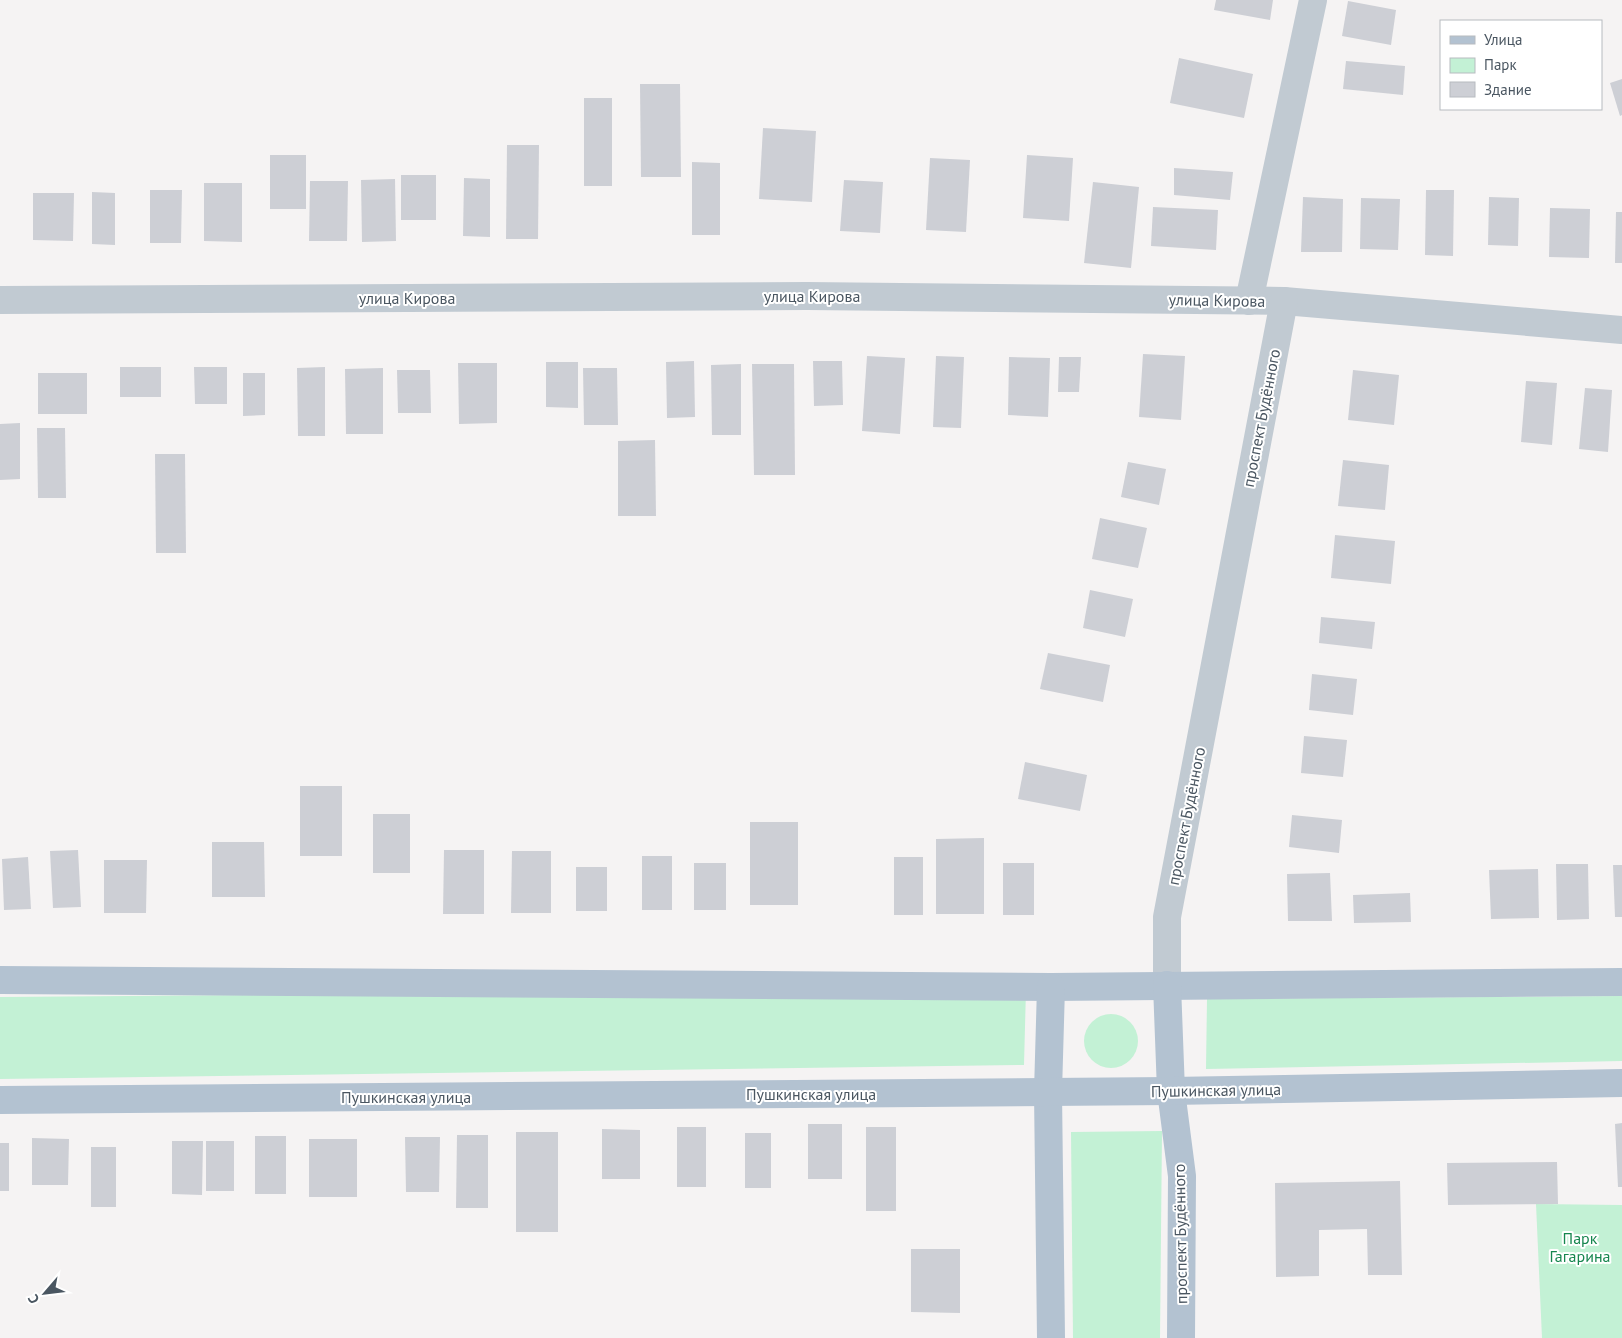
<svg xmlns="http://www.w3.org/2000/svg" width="1622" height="1338" viewBox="0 0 1622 1338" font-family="'PT Sans',sans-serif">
  <rect width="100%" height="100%" fill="#f5f3f3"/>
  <g fill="#c3f1d5">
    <path d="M 1026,989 L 1024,1065 L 0,1079 L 0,997 Z"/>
    <path d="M 1622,996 L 1622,1061 L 1206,1069 L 1207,999 Z"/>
    <circle cx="1111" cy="1041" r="27"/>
    <path d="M 1162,1131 L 1160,1338 L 1073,1338 L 1071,1132 Z"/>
    <path d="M 1536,1204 L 1622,1205 L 1622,1338 L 1542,1338 Z"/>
  </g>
  <g fill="#cdcfd5">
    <path d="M 1216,0 L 1273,0 L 1270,20 L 1214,10 Z"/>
    <path d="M 1348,1 L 1396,10 L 1391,45 L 1342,36 Z"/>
    <path d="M 1179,58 L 1253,74 L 1244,118 L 1170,103 Z"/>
    <path d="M 1346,61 L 1405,66 L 1403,95 L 1343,89 Z"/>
    <path d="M 1622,79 L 1622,115 L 1620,116 L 1610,83 Z"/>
    <path d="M 640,84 L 680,84 L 681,177 L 641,177 Z"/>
    <rect x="584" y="98" width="28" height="88"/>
    <path d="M 763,128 L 816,131 L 812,202 L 759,199 Z"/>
    <path d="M 507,145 L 539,145 L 538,239 L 506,239 Z"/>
    <rect x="270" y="155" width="36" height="54"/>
    <path d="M 1027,155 L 1073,158 L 1069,221 L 1023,218 Z"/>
    <path d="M 930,158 L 970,160 L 966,232 L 926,230 Z"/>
    <path d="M 692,162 L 720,163 L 720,235 L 692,235 Z"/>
    <path d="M 1174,168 L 1233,172 L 1230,200 L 1174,195 Z"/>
    <rect x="401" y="175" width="35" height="45"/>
    <path d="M 464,178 L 490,179 L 490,237 L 463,236 Z"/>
    <path d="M 395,179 L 396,241 L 362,242 L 361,180 Z"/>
    <path d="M 844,180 L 883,182 L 880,233 L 840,231 Z"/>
    <path d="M 310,181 L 348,181 L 347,241 L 309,241 Z"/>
    <path d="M 1093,182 L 1139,187 L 1131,268 L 1084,263 Z"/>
    <path d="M 204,183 L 242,183 L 242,242 L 204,241 Z"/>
    <path d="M 150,190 L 182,190 L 181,243 L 150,243 Z"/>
    <path d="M 1426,190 L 1454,190 L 1453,256 L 1425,255 Z"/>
    <path d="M 92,192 L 115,193 L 115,245 L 92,244 Z"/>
    <path d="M 33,193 L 74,193 L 73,241 L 33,240 Z"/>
    <path d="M 1303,197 L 1343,199 L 1342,252 L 1301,252 Z"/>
    <path d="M 1489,197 L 1519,198 L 1518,246 L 1488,245 Z"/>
    <path d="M 1361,198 L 1400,199 L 1398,250 L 1360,249 Z"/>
    <path d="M 1153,207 L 1218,210 L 1216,250 L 1151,246 Z"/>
    <path d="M 1550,208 L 1590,209 L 1589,258 L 1549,257 Z"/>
    <path d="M 1616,212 L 1622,212 L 1622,263 L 1615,263 Z"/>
    <path d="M 1143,354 L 1185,356 L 1181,420 L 1139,417 Z"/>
    <path d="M 867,356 L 905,358 L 900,434 L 862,431 Z"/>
    <path d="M 936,356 L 964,357 L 961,428 L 933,427 Z"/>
    <path d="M 1009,357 L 1050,358 L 1048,417 L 1008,415 Z"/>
    <path d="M 1059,357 L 1081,357 L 1079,392 L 1058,392 Z"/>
    <path d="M 694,361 L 695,417 L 667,418 L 666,362 Z"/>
    <path d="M 813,361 L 842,361 L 843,405 L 814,406 Z"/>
    <path d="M 546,362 L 578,362 L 578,408 L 546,407 Z"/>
    <path d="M 458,363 L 497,363 L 497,423 L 459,424 Z"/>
    <path d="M 741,364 L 741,435 L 712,435 L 711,365 Z"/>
    <path d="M 752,364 L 794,364 L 795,475 L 754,475 Z"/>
    <rect x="120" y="367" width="41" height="30"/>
    <path d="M 194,367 L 227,367 L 227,404 L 195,404 Z"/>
    <path d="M 325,367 L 325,436 L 298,436 L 297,368 Z"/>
    <path d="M 383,368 L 383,434 L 346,434 L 345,369 Z"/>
    <path d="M 583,368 L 617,368 L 618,425 L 584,425 Z"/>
    <path d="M 397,370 L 430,370 L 431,413 L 398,413 Z"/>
    <path d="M 1353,370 L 1399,375 L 1394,425 L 1348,420 Z"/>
    <rect x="38" y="373" width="49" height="41"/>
    <path d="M 243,373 L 265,373 L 265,415 L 243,416 Z"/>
    <path d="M 1526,381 L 1557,383 L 1552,445 L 1521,442 Z"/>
    <path d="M 1585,388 L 1612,390 L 1608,452 L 1579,449 Z"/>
    <path d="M 20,423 L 20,479 L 0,480 L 0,424 Z"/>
    <path d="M 37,428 L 65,428 L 66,498 L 38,498 Z"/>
    <path d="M 655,440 L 656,516 L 618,516 L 618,441 Z"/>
    <path d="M 155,454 L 185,454 L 186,553 L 156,553 Z"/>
    <path d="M 1343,460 L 1389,465 L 1385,510 L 1338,506 Z"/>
    <path d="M 1128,462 L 1166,469 L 1159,505 L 1121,497 Z"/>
    <path d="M 1100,518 L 1147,528 L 1138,568 L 1092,559 Z"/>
    <path d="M 1335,535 L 1395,541 L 1391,584 L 1331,578 Z"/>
    <path d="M 1090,590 L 1133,599 L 1125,637 L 1083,628 Z"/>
    <path d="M 1321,617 L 1375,622 L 1372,649 L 1319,643 Z"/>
    <path d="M 1048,653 L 1110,665 L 1103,702 L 1040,689 Z"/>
    <path d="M 1312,674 L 1357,679 L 1353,715 L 1309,710 Z"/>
    <path d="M 1304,736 L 1347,740 L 1343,777 L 1301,773 Z"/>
    <path d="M 1025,762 L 1087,775 L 1080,811 L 1018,799 Z"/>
    <rect x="300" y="786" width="42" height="70"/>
    <rect x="373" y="814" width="37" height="59"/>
    <path d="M 1292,815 L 1342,820 L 1339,853 L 1289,847 Z"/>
    <rect x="750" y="822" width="48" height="83"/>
    <path d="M 984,838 L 984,914 L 936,914 L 936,839 Z"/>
    <path d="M 212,842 L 264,842 L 265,897 L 212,897 Z"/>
    <path d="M 78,850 L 81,907 L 53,908 L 50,851 Z"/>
    <path d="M 444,850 L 484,850 L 484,914 L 443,914 Z"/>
    <path d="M 512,851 L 551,851 L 551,913 L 511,913 Z"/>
    <rect x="642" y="856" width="30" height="54"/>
    <path d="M 28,857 L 31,909 L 4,910 L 2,859 Z"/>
    <rect x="894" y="857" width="29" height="58"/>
    <path d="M 104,860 L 147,860 L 146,913 L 104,913 Z"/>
    <rect x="694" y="863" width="32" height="47"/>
    <rect x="1003" y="863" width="31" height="52"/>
    <path d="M 1556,864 L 1588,864 L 1589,919 L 1557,920 Z"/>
    <path d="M 1613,865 L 1622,865 L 1622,917 L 1615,917 Z"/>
    <rect x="576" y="867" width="31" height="44"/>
    <path d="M 1538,869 L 1539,918 L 1491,919 L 1489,870 Z"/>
    <path d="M 1330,873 L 1332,921 L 1288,921 L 1287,874 Z"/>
    <path d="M 1410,893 L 1411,922 L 1354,923 L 1353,895 Z"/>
    <path d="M 1622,1123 L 1622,1187 L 1618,1187 L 1615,1124 Z"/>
    <rect x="808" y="1124" width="34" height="55"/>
    <rect x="677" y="1127" width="29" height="60"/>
    <rect x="866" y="1127" width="30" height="84"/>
    <path d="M 602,1129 L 640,1130 L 640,1179 L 602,1179 Z"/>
    <rect x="516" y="1132" width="42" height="100"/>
    <rect x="745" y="1133" width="26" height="55"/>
    <path d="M 457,1135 L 488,1135 L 488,1208 L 456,1208 Z"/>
    <rect x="255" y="1136" width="31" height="58"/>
    <path d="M 405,1137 L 440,1137 L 439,1192 L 406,1192 Z"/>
    <path d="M 32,1138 L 69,1139 L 68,1185 L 32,1185 Z"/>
    <rect x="309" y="1139" width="48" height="58"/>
    <path d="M 172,1141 L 203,1141 L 202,1195 L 172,1194 Z"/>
    <rect x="206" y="1141" width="28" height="50"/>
    <rect x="0" y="1143" width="9" height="48"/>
    <rect x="91" y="1147" width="25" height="60"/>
    <path d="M 1557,1162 L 1558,1204 L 1448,1205 L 1447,1163 Z"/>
    <path d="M 1400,1181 L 1402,1275 L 1368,1275 L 1367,1229 L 1319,1230 L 1319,1276 L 1276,1277 L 1275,1183 Z"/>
    <path d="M 911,1249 L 960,1249 L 960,1313 L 911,1312 Z"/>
  </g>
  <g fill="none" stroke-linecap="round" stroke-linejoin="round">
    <g stroke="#c1cad2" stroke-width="28">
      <path d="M 0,300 L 807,296 L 1284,301 L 1622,330"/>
      <path d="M 1249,301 L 1313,0"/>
      <path d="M 1167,985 L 1167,917 L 1284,301"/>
    </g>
    <g stroke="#b3c2d1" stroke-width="28">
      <path d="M 0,980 L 1051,987 L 1622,982"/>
      <path d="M 1167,985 L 1171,1091 L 1182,1176 L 1181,1338"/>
      <path d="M 1051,987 L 1048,1092 L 1051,1338"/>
      <path d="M 0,1100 L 1171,1091 L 1622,1083"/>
    </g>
  </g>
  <g text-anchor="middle" stroke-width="4" stroke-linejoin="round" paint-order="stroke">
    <g font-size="16" fill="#4a5661" stroke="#fff">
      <text x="812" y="302">улица Кирова</text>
      <text x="407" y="304">улица Кирова</text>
      <text transform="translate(1217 300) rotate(1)" y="6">улица Кирова</text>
      <text transform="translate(1261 418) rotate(-79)" y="6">проспект Будённого</text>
      <text transform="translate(1186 816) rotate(-79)" y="6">проспект Будённого</text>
      <text transform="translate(1216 1090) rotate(-1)" y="6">Пушкинская улица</text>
      <text x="811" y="1100">Пушкинская улица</text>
      <text x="406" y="1103">Пушкинская улица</text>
      <text transform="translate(1180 1234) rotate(-91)" y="6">проспект Будённого</text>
    </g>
    <g font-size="16" fill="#17864f" stroke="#fff">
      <text x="1580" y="1244">Парк<tspan x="1580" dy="18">Гагарина</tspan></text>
    </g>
  </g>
  <rect x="1440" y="20" width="162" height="90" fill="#ffffff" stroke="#b7bbc0"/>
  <rect x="1450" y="36" width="25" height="8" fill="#b3c2d1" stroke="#b7bbc0"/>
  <text x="1484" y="45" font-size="15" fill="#4a5661">Улица</text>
  <rect x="1450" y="58" width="25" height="15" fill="#c3f1d5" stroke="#b7bbc0"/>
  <text x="1484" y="70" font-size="15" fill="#4a5661">Парк</text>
  <rect x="1450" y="82" width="25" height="15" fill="#cdcfd5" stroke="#b7bbc0"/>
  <text x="1484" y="95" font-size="15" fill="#4a5661">Здание</text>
  <g transform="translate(45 1293) rotate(242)" stroke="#ffffff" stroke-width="4" paint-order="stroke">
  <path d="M0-4L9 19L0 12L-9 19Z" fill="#4a5661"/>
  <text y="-8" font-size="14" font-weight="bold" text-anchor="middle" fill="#4a5661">С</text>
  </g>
</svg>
